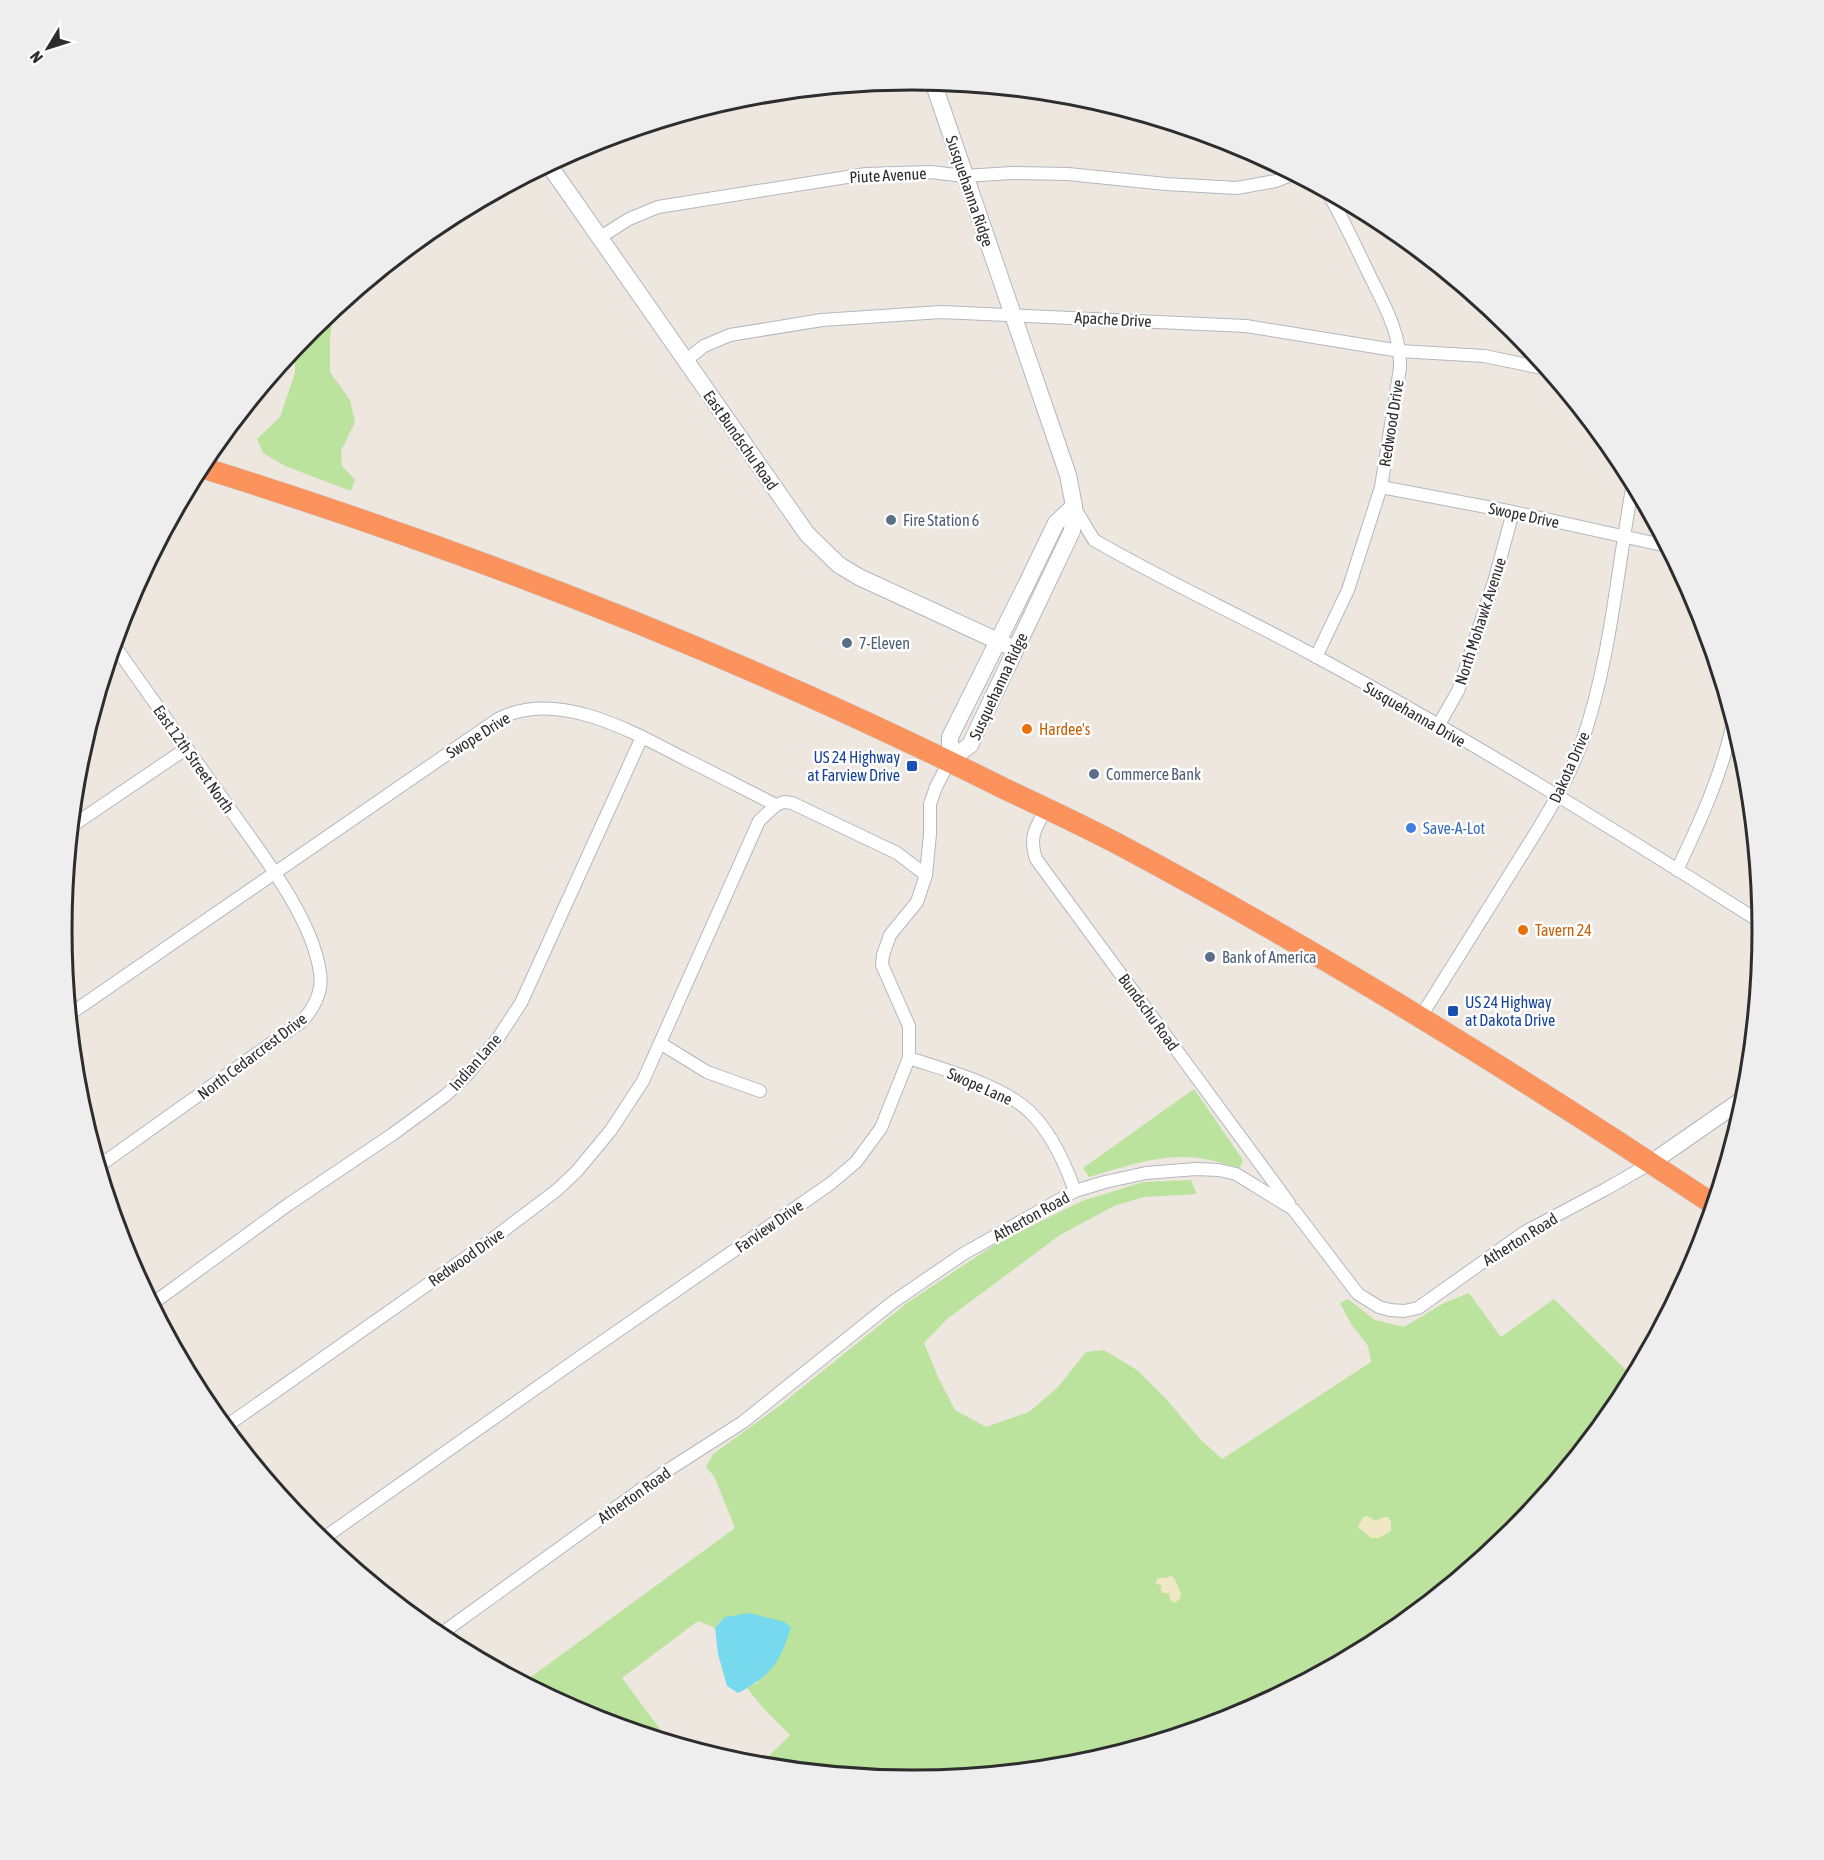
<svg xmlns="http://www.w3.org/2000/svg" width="1824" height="1860" viewBox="0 0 1824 1860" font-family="'Asap Condensed',sans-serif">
  <rect width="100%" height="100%" fill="#eee7e0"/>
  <g fill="#bce39e">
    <path d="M 334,310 L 330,338 L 330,372 L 350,400 L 355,422 L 341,451 L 342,466 L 355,480 L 351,491 L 285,466 L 263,453 L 257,439 L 280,417 L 295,373 L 295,348 L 311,328 Z"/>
    <path d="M 1194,1089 L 1243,1160 L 1240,1168 C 1222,1163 1204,1157 1185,1157 C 1153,1156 1120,1168 1089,1177 L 1083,1168 Z"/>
    <path d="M 1191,1180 L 1197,1194 L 1144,1197 L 1114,1206 L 1060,1235 L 947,1319 L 924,1343 L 938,1377 L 955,1410 L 986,1427 L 1029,1412 L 1058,1387 L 1086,1352 L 1104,1350 L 1137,1370 L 1167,1400 L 1200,1439 L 1222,1459 L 1371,1362 L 1368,1346 L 1351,1324 L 1340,1303 L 1348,1299 L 1375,1320 L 1404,1327 L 1444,1303 L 1469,1293 L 1501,1337 L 1554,1299 L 1633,1377 L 1619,1403 L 1513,1532 L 1384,1637 L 1237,1716 L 1078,1764 L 912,1780 L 760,1765 L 790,1735 L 763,1708 L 747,1688 L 758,1682 L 725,1617 L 715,1628 L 698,1621 L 622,1678 L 669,1741 L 586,1716 L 524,1682 L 735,1528 L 714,1476 L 706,1467 L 713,1454 L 778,1407 L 907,1303 L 997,1243 L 1082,1201 L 1143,1182 Z"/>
  </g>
  <g fill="#f2e7c4">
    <path d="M 1366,1516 L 1371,1518 L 1375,1521 L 1384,1517 L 1388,1517 L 1391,1522 L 1391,1531 L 1378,1538 L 1371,1538 L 1358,1527 L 1362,1519 Z"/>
    <path d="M 1172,1576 C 1176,1579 1178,1588 1181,1593 L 1180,1599 L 1174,1603 L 1170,1600 L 1169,1593 L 1162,1593 L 1161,1589 L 1162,1586 L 1155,1583 L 1158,1578 L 1165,1578 Z"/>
  </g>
  <path fill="#76d9ee" d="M 749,1613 L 785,1622 L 791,1628 C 779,1664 771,1675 738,1693 L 727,1686 L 718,1654 L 715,1628 L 725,1617 Z"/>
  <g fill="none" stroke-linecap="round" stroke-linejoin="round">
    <defs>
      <g id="street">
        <path d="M 599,238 L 629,219 L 658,207 L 866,174 L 931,172 L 964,176 L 1012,173 L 1068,174 L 1166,184 L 1237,188 L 1276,181 L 1293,174"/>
        <path d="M 685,361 L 704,346 L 730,335 L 822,320 L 941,312 L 1246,326 L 1400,351 L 1484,356 L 1547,369"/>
        <path d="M 1381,487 L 1513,512 L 1667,546"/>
        <path d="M 1074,507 L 1094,540 C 1166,582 1242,616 1315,656 C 1467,738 1615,830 1762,923"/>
        <path d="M 1316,657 L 1348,590 L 1381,487 L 1400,368 C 1401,332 1383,303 1368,272 C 1355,245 1343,219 1328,193"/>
        <path d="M 1438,726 L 1458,691 L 1494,582 L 1513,512"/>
        <path d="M 1046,809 C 1035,829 1029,836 1036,859 L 1289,1203"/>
        <path d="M 72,826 L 187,748"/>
        <path d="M 1677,870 C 1700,822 1722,774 1733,722"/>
        <path d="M 70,1014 L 498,719 C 557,688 633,732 685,759 C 716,774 746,790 776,805 L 784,802 L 792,803 L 897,853 L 926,875"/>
        <path d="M 1420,1018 C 1450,970 1480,922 1510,874 C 1536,832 1565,789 1582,742 C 1611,659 1617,569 1633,483"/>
        <path d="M 660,1043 L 707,1072 L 760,1091"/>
        <path d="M 909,1058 C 948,1071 1003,1085 1032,1114 C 1053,1136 1065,1164 1075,1191"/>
        <path d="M 99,1166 L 301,1022 C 314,1009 323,991 320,973 C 313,917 257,848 225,802 C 188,750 151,698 114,645"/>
        <path d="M 152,1304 L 289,1204 L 393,1134 L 446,1095 L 466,1076 L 498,1038 L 521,1003 L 642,737"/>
        <path d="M 225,1427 L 495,1237 L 557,1190 L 577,1171 L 611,1130 L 643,1081 L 759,821 L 776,805"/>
        <path d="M 321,1540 L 576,1360 L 830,1184 L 856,1162 L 881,1128 L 909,1058 L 909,1026 L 882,965 L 883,955 L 890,935 L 917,902 L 926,875 L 930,834 L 930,804 L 936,787 L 950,760"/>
        <path d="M 438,1636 L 665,1472 L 743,1422 L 893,1302 L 963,1254 L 1075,1191 L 1105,1182 L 1146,1173 L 1196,1169 L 1219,1170 L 1236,1174 L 1293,1209 L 1358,1294 L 1379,1307 L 1390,1310 L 1404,1311 L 1418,1308 L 1525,1232 L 1606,1189 L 1651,1163"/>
      </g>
      <g id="secondary">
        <path d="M 933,82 L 1068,475 L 1074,506 L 1072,531 L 970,745 L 950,760"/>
        <path d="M 549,165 L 807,534 L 839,565 L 859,577 L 1015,649"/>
        <path d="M 950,760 L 950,737 L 1028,581 L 1056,523 L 1074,506"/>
        <path d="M 1651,1163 L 1746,1097"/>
      </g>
      <path id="highway" d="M 200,467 C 476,553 745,659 1003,788 C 1041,806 1080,824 1118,844 C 1323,953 1520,1076 1713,1204"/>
    </defs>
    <use href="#street" stroke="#b3b7c0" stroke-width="14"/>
    <use href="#secondary" stroke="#b3b7c0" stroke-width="18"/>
    <use href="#highway" stroke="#c8c8c8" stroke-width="22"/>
    <use href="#street" stroke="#fff" stroke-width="12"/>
    <use href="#secondary" stroke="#fff" stroke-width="16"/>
    <use href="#highway" stroke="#fc935d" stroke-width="21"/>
  </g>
  <g fill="#5c6f8a" stroke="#fff" stroke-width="2">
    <circle cx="891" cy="520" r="6"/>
    <circle cx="847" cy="643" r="6"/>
    <circle cx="1094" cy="774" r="6"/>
    <circle cx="1210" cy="957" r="6"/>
  </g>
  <g fill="#e8710a" stroke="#fff" stroke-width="2">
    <circle cx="1027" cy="729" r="6"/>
    <circle cx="1523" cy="930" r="6"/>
  </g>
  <g fill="#1a4fb4" stroke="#fff" stroke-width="2">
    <rect x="906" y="760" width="12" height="12" rx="3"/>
    <rect x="1447" y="1005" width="12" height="12" rx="3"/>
  </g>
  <circle fill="#3f7fe0" stroke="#fff" stroke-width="2" cx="1411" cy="828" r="6"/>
  <g text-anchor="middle" stroke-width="5" stroke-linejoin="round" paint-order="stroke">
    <g font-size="16" fill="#2d2d2d" stroke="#fff">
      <text transform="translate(888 175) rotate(-3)" y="6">Piute Avenue</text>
      <text transform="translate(970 191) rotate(71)" y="6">Susquehanna Ridge</text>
      <text transform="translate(1113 319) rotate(3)" y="6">Apache Drive</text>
      <text transform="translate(1391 423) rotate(-81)" y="6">Redwood Drive</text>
      <text transform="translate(741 440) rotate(55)" y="6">East Bundschu Road</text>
      <text transform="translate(1524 515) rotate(12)" y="6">Swope Drive</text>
      <text transform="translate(1480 621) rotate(-72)" y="6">North Mohawk Avenue</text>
      <text transform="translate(998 686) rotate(-65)" y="6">Susquehanna Ridge</text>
      <text transform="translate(1415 714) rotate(30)" y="6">Susquehanna Drive</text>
      <text transform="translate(478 735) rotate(-32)" y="6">Swope Drive</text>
      <text transform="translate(194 759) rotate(55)" y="6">East 12th Street North</text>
      <text transform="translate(1569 767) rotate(-66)" y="6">Dakota Drive</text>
      <text transform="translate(1149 1012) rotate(54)" y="6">Bundschu Road</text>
      <text transform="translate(252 1056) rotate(-37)" y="6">North Cedarcrest Drive</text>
      <text transform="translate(475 1062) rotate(-49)" y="6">Indian Lane</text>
      <text transform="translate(980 1086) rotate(24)" y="6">Swope Lane</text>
      <text transform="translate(1031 1216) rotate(-29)" y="6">Atherton Road</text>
      <text transform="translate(769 1226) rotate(-35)" y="6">Farview Drive</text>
      <text transform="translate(1520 1239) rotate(-32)" y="6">Atherton Road</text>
      <text transform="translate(466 1257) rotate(-35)" y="6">Redwood Drive</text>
      <text transform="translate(634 1495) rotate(-35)" y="6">Atherton Road</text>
    </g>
    <g font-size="16" fill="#4e5e75" stroke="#fff" text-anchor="start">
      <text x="903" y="526">Fire Station 6</text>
      <text x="859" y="649">7-Eleven</text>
      <text x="1106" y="780">Commerce Bank</text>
      <text x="1222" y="963">Bank of America</text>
    </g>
    <g font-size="16" fill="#c56008" stroke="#fff" text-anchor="start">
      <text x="1039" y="735">Hardee's</text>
      <text x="1535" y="936">Tavern 24</text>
    </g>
    <g font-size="16" fill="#164399" stroke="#fff" text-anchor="end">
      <text x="900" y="763">US 24 Highway<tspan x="900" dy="18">at Farview Drive</tspan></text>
      <text x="1465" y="1008" text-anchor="start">US 24 Highway<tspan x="1465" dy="18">at Dakota Drive</tspan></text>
    </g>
    <g font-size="16" fill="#366cbe" stroke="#fff" text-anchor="start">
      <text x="1423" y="834">Save-A-Lot</text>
    </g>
  </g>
  <path d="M0 0H1824V1860H0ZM72 930a840 840 0 1 1 1680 0a840 840 0 1 1-1680 0Z" fill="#eee" fill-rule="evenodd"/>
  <path fill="none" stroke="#2d2d2d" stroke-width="3" d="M72 930a840 840 0 1 1 1680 0a840 840 0 1 1-1680 0Z"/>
  <g transform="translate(48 48) rotate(232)" stroke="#ffffff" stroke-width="4.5" paint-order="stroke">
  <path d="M0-4.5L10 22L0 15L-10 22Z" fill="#2d2d2d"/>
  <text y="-9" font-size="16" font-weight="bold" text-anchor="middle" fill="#2d2d2d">N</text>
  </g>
</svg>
